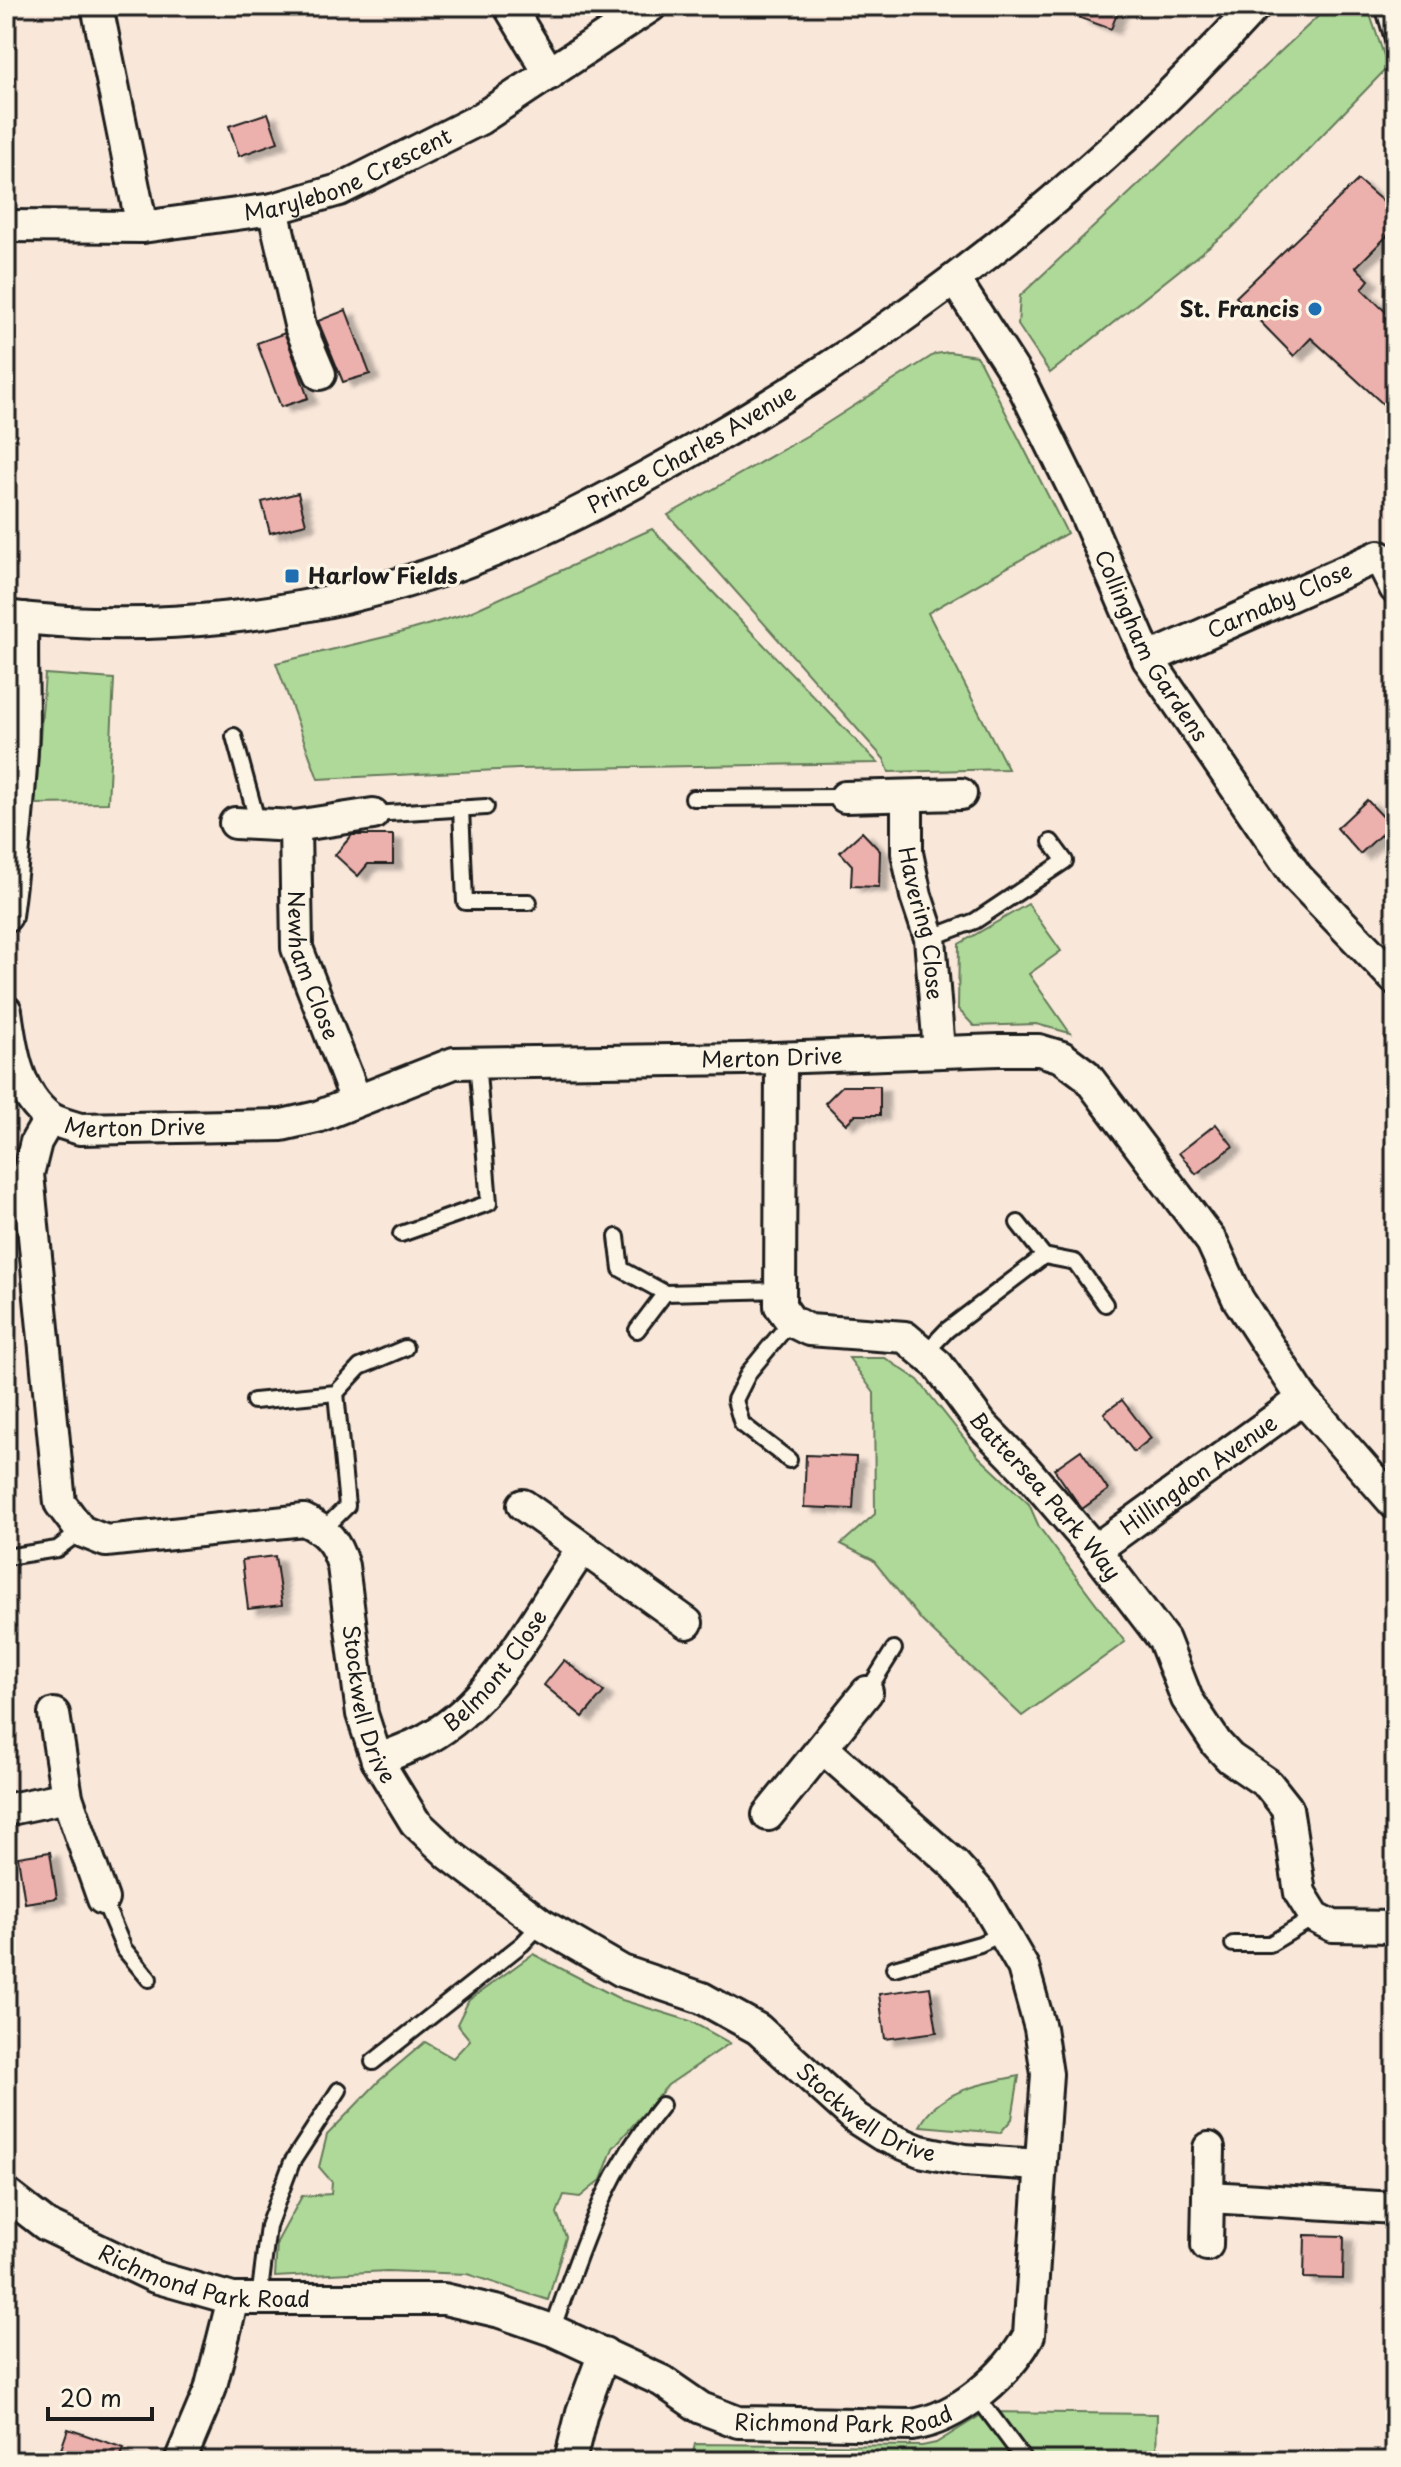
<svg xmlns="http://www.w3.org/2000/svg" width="1401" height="2467" viewBox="0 0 1401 2467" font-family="'Playpen Sans',sans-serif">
  <defs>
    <filter id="shadow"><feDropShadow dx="9" dy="5" stdDeviation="2" flood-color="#0004"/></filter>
  </defs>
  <rect width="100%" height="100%" fill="#f9e7da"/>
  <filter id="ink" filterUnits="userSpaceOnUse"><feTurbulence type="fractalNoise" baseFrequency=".0125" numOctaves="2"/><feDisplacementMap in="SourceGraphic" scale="16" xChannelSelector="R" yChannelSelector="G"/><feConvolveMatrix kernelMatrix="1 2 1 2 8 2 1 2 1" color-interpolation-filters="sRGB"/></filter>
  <g filter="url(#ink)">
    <g fill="#aed998" stroke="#657a5a" stroke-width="2">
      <path d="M 1329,6 L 1367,6 L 1388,67 L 1231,229 L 1050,373 L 1018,325 L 1020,296 Z"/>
      <path d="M 949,352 L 977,356 L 1067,533 L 928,613 L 1008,769 L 889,772 L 884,759 L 668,515 L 810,434 L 935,354 Z"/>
      <path d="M 652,529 L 878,763 L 518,769 L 318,779 L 276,663 L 389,636 L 468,613 Z"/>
      <path d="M 45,674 L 114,679 L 108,803 L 35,804 Z"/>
      <path d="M 1028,904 L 1061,951 L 1029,974 L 1070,1033 L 1036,1024 L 974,1026 L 958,1009 L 959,944 Z"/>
      <path d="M 849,1358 L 885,1358 L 918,1380 L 979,1457 L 1029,1504 L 1039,1527 L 1125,1642 L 1022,1716 L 922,1621 L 873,1560 L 841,1544 L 875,1514 L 874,1393 Z"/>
      <path d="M 533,1954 L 622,2000 L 690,2021 L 730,2043 L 668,2085 L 613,2148 L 601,2180 L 580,2197 L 564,2195 L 557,2213 L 566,2237 L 548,2300 L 467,2274 L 387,2271 L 275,2277 L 277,2242 L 302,2196 L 331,2194 L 332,2182 L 319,2167 L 327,2135 L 379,2081 L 425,2042 L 453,2058 L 470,2040 L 457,2024 L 469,2000 Z"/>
      <path d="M 1019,2076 L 1012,2119 L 1000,2133 L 920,2126 C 939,2090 981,2084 1019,2076 Z"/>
      <path d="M 986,2412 L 1157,2414 L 1156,2461 L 691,2461 L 695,2444 L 922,2446 L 936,2443 Z"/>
    </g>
    <g fill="#edb1ad" stroke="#1c1c1c" stroke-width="2" filter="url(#shadow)">
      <path d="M 1084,6 L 1120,6 L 1111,29 L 1080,18 Z"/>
      <path d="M 268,113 L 278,142 L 239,156 L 229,126 Z"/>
      <path d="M 1358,180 L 1395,212 L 1395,228 L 1356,267 L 1369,280 L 1362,289 L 1395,321 L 1395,415 L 1311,338 L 1294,356 L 1236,297 Z"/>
      <path d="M 346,310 L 370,374 L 343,382 L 318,321 Z"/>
      <path d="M 285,333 L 308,398 L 281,407 L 257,343 Z"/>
      <path d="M 298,493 L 306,524 L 270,533 L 262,502 Z"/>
      <path d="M 1367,800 L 1391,825 L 1360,854 L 1337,828 Z"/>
      <path d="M 862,832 L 880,851 L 879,887 L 851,886 L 852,865 L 840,852 Z"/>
      <path d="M 352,835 L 393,835 L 393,864 L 368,864 L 358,876 L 335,855 Z"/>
      <path d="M 842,1086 L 880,1086 L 880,1115 L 855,1115 L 846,1124 L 825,1103 Z"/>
      <path d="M 1216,1124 L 1233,1146 L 1196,1174 L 1179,1153 Z"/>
      <path d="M 1122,1400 L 1151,1438 L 1134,1452 L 1104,1413 Z"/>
      <path d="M 1081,1450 L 1108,1490 L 1082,1509 L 1054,1469 Z"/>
      <path d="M 806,1455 L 856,1457 L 853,1509 L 804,1507 Z"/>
      <path d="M 275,1556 L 282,1605 L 248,1609 L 242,1560 Z"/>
      <path d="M 564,1660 L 604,1692 L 583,1717 L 544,1685 Z"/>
      <path d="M 50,1852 L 57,1898 L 25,1903 L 18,1857 Z"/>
      <path d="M 930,1987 L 937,2032 L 885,2039 L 879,1994 Z"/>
      <path d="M 1305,2235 L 1344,2236 L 1343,2279 L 1304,2278 Z"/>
      <path d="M 68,2429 L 124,2448 L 119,2461 L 57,2461 Z"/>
    </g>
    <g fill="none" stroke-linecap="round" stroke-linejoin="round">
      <defs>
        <g id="service">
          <path d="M 1383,6 L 1395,46"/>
          <path d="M 234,736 L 258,824"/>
          <path d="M 693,798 L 845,797"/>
          <path d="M 461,808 L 465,902 L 529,902"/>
          <path d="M 373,814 L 486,807"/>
          <path d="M 930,938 L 975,921 L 1065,861 L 1051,842"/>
          <path d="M 1018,1223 L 1044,1256"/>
          <path d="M 401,1234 L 489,1203 L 477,1061"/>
          <path d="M 617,1237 L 621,1269 L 665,1293 L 778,1290"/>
          <path d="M 637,1330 L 665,1293"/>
          <path d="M 925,1353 L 947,1330 L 1044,1256 L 1075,1262 L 1105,1304"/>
          <path d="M 254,1401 L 336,1393 L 360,1367 L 405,1348"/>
          <path d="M 789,1460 L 742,1424 L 735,1400 L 749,1372 L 791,1321"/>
          <path d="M 323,1530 L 347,1506 L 336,1393"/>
          <path d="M 6,1557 L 57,1549 L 81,1531"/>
          <path d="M 867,1692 L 894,1649"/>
          <path d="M 103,1899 L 124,1949 L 149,1979"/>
          <path d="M 1233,1944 L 1270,1944 L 1315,1917"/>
          <path d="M 894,1968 L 980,1944 L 1003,1933"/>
          <path d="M 373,2062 L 522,1944 L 541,1924"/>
          <path d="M 259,2300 L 268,2226 L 292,2162 L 339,2090"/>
          <path d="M 552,2330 C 583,2245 603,2176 662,2105"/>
          <path d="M 976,2395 L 1023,2458"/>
        </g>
        <g id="minor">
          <path d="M 97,6 L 142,227"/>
          <path d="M 509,6 L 550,74"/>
          <path d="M 273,209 L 301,329 L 320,374"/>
          <path id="s1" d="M 6,226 L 142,227 L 273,209 L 339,190 L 480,119 L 651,6"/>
          <path id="s2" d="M 955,280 L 1022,384 L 1082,506 L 1148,659 L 1297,877 L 1395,979"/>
          <path id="s3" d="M 6,616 C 151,635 310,616 449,568 C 538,537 620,492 702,445 C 908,327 1095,182 1255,6"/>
          <path id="s4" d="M 1148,659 L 1379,556 L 1395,588"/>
          <path d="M 845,797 L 961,794"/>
          <path id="s5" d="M 907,797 L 907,853 L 916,896 L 930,938 L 939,1051"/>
          <path d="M 235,823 L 295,826 L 373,814"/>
          <path id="s6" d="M 295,826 L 297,948 L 356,1100"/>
          <path d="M 6,916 C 13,861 19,805 22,749 C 25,706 20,662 23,618"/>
          <path id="s7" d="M 6,1011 C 11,1048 17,1094 50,1118 C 58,1123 71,1126 80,1129 L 282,1125 L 317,1117 L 454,1063 L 744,1059 L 999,1050 L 1039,1050 L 1062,1057 L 1086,1075 L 1212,1242 L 1238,1299 L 1303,1399 L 1395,1504"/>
          <path id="s8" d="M 781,1058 L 780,1306 L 791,1321 L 809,1330 L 905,1337 L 938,1365 L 982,1425 L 1026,1470 L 1095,1550 L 1164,1640 L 1187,1699 L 1217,1744 L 1230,1758 L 1268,1784 L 1287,1808 L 1300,1893 L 1315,1917 L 1333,1926 L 1395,1927"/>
          <path id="s9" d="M 50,1118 L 36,1142 L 28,1174 L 60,1503 L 81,1531 L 106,1541 L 304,1520 C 327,1531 336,1542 343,1566 L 362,1714 L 377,1760 L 415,1822 L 450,1855 L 541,1924 L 622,1971 L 702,1998 L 758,2029 L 857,2119 L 882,2135 L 920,2151 L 964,2160 L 1039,2165"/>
          <path d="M 523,1505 L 687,1623"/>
          <path id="s10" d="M 1095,1550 L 1303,1399"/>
          <path d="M 54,1714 L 67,1797 L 103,1899"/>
          <path id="s11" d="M 377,1760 C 394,1753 413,1747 428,1738 C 497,1700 538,1611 582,1549"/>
          <path d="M 6,1810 L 67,1797"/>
          <path d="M 768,1815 L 867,1692"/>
          <path id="s12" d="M 6,2194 L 46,2225 L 155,2277 L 233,2299 L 444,2299 L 500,2312 L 552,2330 L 662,2381 L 701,2408 L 738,2422 L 912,2425 C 958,2418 1007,2376 1029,2335 L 1047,2074 L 1040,2028 L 1023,1967 L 980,1893 L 955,1865 L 823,1748"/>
          <path d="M 1209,2197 L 1395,2208"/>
          <path d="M 1207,2245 L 1209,2148"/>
          <path d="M 180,2461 L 210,2390 L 233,2299"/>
          <path d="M 570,2461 L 582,2412 L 604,2353"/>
        </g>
      </defs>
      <use href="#service" stroke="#1c1c1c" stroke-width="20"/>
      <use href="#minor" stroke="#1c1c1c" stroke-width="36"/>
      <use href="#service" stroke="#fcf5e5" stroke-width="14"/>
      <use href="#minor" stroke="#fcf5e5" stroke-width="30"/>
    </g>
  </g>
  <g fill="#1f6fb2" stroke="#fcf5e5" stroke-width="3">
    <circle cx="1315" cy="309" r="8"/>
    <rect x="284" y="568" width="16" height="16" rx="4"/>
  </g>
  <g text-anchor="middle" stroke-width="7" stroke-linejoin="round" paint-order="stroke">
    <g font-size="22" fill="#1c1c1c" stroke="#fcf5e5">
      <text dy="8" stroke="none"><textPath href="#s1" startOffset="350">Marylebone Crescent</textPath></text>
      <text dy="8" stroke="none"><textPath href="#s3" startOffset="720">Prince Charles Avenue</textPath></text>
      <text dy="8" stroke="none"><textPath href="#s4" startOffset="144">Carnaby Close</textPath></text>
      <text dy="8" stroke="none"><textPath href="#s2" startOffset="416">Collingham Gardens</textPath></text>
      <text dy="8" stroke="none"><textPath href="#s5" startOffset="128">Havering Close</textPath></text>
      <text dy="8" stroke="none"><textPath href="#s6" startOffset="142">Newham Close</textPath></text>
      <text dy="8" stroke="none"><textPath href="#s7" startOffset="854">Merton Drive</textPath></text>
      <text dy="8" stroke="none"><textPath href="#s7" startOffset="206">Merton Drive</textPath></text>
      <text dy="8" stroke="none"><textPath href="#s10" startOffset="128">Hillingdon Avenue</textPath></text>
      <text dy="8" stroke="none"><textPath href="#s8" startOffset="596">Battersea Park Way</textPath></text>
      <text dy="8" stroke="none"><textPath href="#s11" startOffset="152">Belmont Close</textPath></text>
      <text dy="8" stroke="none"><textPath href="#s9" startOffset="856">Stockwell Drive</textPath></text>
      <text dy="8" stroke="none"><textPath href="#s9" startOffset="1528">Stockwell Drive</textPath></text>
      <text dy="8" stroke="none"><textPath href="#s12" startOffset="220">Richmond Park Road</textPath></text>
      <text dy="8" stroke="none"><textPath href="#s12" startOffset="890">Richmond Park Road</textPath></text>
    </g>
    <g font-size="22" font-weight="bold" fill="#1c1c1c" stroke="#fcf5e5" text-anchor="end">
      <text x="1299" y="317">St. Francis</text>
      <text x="308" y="584" text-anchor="start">Harlow Fields</text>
    </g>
  </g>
  <rect width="1401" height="2467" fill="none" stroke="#fcf5e5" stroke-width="32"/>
  <rect x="16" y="16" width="1369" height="2435" fill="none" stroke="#1c1c1c" stroke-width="3" filter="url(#ink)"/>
  <path d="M48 2407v12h104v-12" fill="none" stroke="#1c1c1c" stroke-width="4"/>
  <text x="60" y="2407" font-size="24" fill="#1c1c1c" stroke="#fcf5e5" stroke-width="6" paint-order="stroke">20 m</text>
</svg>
